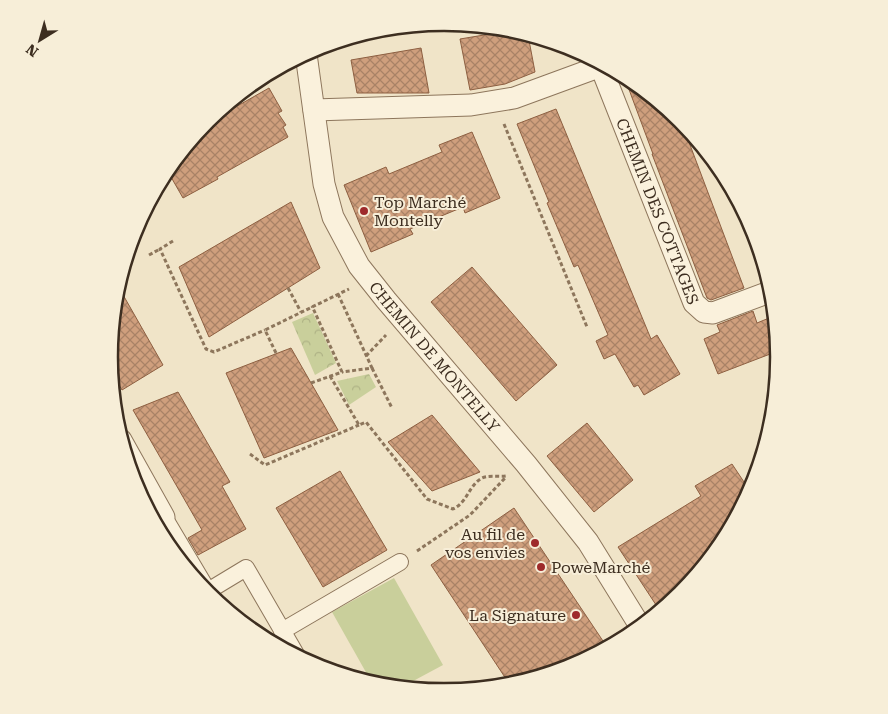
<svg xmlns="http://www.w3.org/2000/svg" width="888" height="714" viewBox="0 0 888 714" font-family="'Roboto Serif',serif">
  <defs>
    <pattern id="park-crowns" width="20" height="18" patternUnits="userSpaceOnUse" patternTransform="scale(1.25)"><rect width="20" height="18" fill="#c9cf9b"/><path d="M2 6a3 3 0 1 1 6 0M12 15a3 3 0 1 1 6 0" fill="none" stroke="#aeb285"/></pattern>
    <pattern id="building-cross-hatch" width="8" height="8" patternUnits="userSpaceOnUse" patternTransform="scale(1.25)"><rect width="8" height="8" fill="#cf9f7d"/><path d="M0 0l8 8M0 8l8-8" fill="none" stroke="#a98266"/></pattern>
  </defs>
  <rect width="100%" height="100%" fill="#f0e4c8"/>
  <path fill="#c9cf9b" d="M 394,578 L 443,665 L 402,687 L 372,683 L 332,612 Z"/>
  <g fill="url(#park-crowns)">
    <path d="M 313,313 L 336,363 L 315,375 L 292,322 Z"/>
    <path d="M 369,374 L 376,387 L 349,405 L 337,381 Z"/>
  </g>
  <g fill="url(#building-cross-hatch)" stroke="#8d5f41">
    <path d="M 514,30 L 528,35 L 535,72 L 505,84 L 470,90 L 460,39 Z"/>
    <path d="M 421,48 L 429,93 L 357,93 L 351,60 Z"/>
    <path d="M 624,76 L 630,79 L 681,121 L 744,288 L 711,300 L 707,298 L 652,154 L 653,154 Z"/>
    <path d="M 269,88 L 282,111 L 278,113 L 286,125 L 283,127 L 288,137 L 217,177 L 218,179 L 183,198 L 167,170 L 204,125 Z"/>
    <path d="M 556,109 L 651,339 L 657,335 L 680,374 L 644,395 L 638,385 L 634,387 L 615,354 L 604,359 L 596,341 L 608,335 L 578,265 L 574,267 L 547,203 L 549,202 L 517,124 Z"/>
    <path d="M 472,132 L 500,198 L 465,213 L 463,207 L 410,229 L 413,234 L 371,252 L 344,185 L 386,167 L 389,174 L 442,152 L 439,145 Z"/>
    <path d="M 291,202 L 320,268 L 209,337 L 179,267 Z"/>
    <path d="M 472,267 L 557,365 L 516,401 L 431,302 Z"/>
    <path d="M 118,286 L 163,365 L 122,390 L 111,372 L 110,357 Z"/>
    <path d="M 753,311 L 757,323 L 774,316 L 778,351 L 718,374 L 704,339 L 720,332 L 717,325 Z"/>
    <path d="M 291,348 L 338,430 L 264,458 L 226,373 Z"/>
    <path d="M 178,392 L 230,482 L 222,486 L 246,529 L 198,555 L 188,538 L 202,530 L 133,410 Z"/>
    <path d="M 432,415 L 480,472 L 432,491 L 388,442 Z"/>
    <path d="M 587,423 L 633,480 L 594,512 L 547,456 Z"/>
    <path d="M 732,464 L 750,491 L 722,543 L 680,594 L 660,611 L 618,547 L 701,496 L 695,486 Z"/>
    <path d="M 340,471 L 387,550 L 323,587 L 276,508 Z"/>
    <path d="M 514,508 L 605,644 L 568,667 L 510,685 L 431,565 Z"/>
  </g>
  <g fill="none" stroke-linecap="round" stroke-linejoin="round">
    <defs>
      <g id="pedestrian">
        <path d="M 164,517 L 208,591 L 246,568 L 297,656"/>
        <path d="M 282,631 L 400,562"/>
      </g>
      <g id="minor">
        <path id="s1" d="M 306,54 L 324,184 L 333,217 L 359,266 L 386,300 L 526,464 L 588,542 L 640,626"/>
        <path id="s2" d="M 601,67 L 694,303 L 704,312 L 713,313 L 772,291"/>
        <path d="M 314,110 L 471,105 L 514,98 L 604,65"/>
        <path d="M 121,440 L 164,517 L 155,523"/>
      </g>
    </defs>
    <use href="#pedestrian" stroke="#8d765c" stroke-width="18"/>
    <use href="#minor" stroke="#8d765c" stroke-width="23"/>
    <g stroke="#8d765c" stroke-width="3" stroke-dasharray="4 2.5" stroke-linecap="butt">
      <path d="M 504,124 L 587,327"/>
      <path d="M 173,241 L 160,249 L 206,349 L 214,352 L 265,330"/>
      <path d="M 149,255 L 160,249"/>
      <path d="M 288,288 L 301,312"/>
      <path d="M 338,294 L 372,368 L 342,372"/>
      <path d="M 276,353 L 265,330 L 349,289"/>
      <path d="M 366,356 L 386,335"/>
      <path d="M 372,368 L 392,408"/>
      <path d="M 330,376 L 359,425 L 366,422 L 427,499 L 453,509 C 468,502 468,486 482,478 C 488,475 499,477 506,476"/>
      <path d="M 311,383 L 342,372 L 312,306"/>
      <path d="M 250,454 L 265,465 L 359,425"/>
      <path d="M 417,551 L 470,515 L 506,477"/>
    </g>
    <use href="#pedestrian" stroke="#faf1dc" stroke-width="16"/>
    <use href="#minor" stroke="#faf1dc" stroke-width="21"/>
  </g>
  <g fill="#9e2a2b" stroke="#f7eed8" stroke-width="2">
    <circle cx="364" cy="211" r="5"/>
    <circle cx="535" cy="543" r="5"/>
    <circle cx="541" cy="567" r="5"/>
    <circle cx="576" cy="615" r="5"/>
  </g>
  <g text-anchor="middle" stroke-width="4" stroke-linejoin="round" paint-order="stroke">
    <g font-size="16" fill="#3d2e20" stroke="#f7eed8" text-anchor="start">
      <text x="374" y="208">Top Marché<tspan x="374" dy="18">Montelly</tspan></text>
      <text x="525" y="540" text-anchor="end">Au fil de<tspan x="525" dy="18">vos envies</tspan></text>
      <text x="551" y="573">PoweMarché</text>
      <text x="566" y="621" text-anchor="end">La Signature</text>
    </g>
    <g font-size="16" fill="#3d2e20" stroke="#f7eed8">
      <text dy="6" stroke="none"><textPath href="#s2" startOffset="155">CHEMIN DES COTTAGES</textPath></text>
      <text dy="6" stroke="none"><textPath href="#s1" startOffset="339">CHEMIN DE MONTELLY</textPath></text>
    </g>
  </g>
  <path d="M0 0H888V714H0ZM118 357a326 326 0 1 1 652 0a326 326 0 1 1-652 0Z" fill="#f7eed8" fill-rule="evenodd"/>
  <path fill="none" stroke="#3d2e20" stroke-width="2.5" d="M118 357a326 326 0 1 1 652 0a326 326 0 1 1-652 0Z"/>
  <g transform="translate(40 40) rotate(217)" stroke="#f7eed8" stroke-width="4" paint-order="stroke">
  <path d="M0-4L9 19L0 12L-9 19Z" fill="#3d2e20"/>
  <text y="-8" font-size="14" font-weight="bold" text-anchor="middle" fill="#3d2e20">N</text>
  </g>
</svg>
